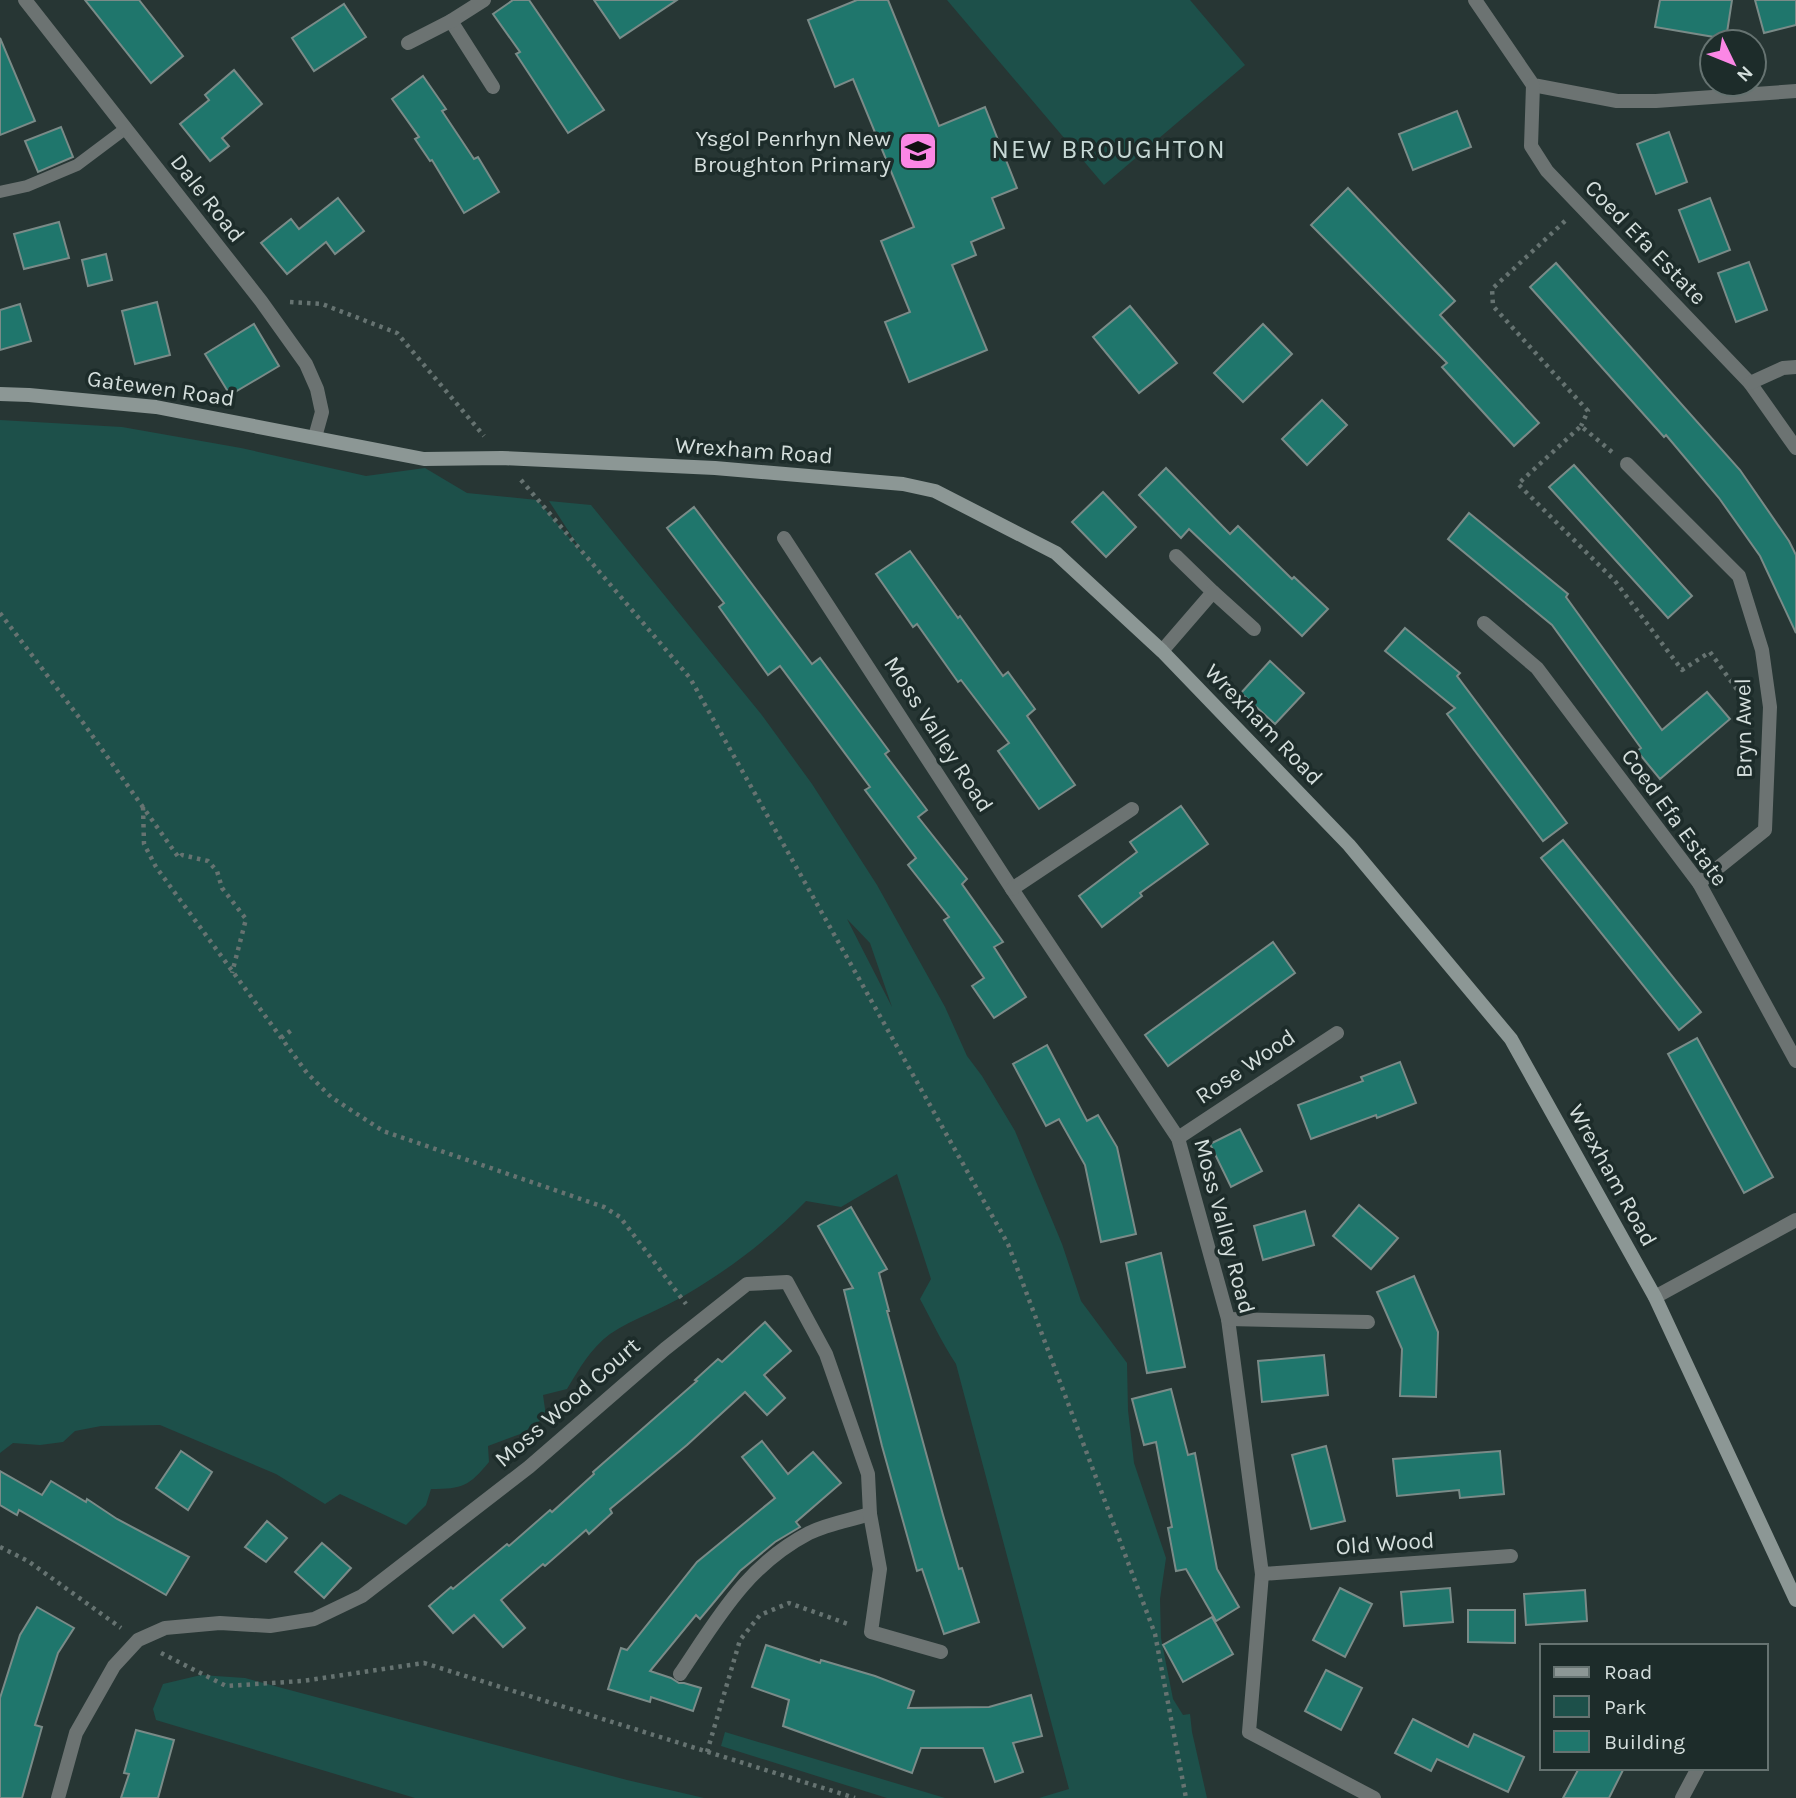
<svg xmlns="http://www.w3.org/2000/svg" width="1796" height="1798" viewBox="0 0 1796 1798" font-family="Karla,sans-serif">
  <rect width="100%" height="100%" fill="#273634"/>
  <g fill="#1d504a" fill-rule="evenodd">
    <path d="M 947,0 L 1190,0 L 1245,65 L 1104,185 Z"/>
    <path d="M 0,420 L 122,427 L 241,448 L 366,476 L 425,468 L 467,493 L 537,500 L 584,555 L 549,501 L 591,505 L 761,714 L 812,784 L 877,885 L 945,1007 L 967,1056 L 982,1076 L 1015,1131 L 1062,1244 L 1081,1301 L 1127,1363 L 1128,1410 L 1134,1463 L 1166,1558 L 1160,1599 L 1161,1638 L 1173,1699 L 1183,1715 L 1190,1714 L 1192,1732 L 1207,1798 L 1039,1798 L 1069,1789 L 956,1364 C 942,1343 932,1321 920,1299 L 931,1279 L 897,1174 L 841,1207 L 806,1201 C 770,1238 731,1268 687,1294 C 663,1309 634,1318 610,1334 C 591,1348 579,1369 567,1389 L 543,1395 L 546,1416 L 523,1433 L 488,1446 L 489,1462 C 469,1486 463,1489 431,1489 L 426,1505 L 406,1525 L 340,1494 L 325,1504 L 276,1474 L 160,1425 L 101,1426 L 75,1431 L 63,1442 L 40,1445 L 13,1443 L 0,1453 ZM 847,919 L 870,943 L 892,1007 Z"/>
    <path d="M 201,1675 L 245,1678 L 627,1780 L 704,1798 L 415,1798 L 156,1720 L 153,1709 L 163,1684 Z"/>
    <path d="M 725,1732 L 945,1798 L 887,1798 L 721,1746 Z"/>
  </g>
  <g fill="#1f766c" stroke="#7a8b88" stroke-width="2">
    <path d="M 85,0 L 139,0 L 183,56 L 151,83 Z"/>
    <path d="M 513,0 L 529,0 L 604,110 L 568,133 L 516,54 L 520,52 L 493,14 Z"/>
    <path d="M 594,0 L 677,0 L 620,38 Z"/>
    <path d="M 857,0 L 888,0 L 939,126 L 985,107 L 1017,188 L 992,198 L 1004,228 L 971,242 L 976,255 L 952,265 L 987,350 L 909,382 L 885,322 L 910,312 L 881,241 L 914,227 L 853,79 L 835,87 L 808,20 Z"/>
    <path d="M 1660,0 L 1732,0 L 1726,39 L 1655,27 Z"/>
    <path d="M 1755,0 L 1796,0 L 1796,25 L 1764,33 Z"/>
    <path d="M 344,4 L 366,37 L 314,71 L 292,38 Z"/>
    <path d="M 0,38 L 35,121 L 0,135 Z"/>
    <path d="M 234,70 L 262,104 L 222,138 L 229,146 L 210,161 L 180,124 L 209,100 L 205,95 Z"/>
    <path d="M 423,76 L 446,109 L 442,111 L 474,159 L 478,157 L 499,192 L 464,213 L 432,160 L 430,161 L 415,139 L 419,137 L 392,99 Z"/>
    <path d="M 1457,111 L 1471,147 L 1413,170 L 1399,134 Z"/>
    <path d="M 61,127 L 73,157 L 38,172 L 25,141 Z"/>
    <path d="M 1669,132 L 1687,182 L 1656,194 L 1637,144 Z"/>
    <path d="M 1348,188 L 1455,301 L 1440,315 L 1539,423 L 1514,446 L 1442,367 L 1447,363 L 1311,225 Z"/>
    <path d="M 338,198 L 364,231 L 335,254 L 326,242 L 287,274 L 261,243 L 291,219 L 299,229 Z"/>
    <path d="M 1710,198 L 1730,250 L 1699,262 L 1679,210 Z"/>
    <path d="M 59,222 L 69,258 L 24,269 L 14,234 Z"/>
    <path d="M 106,254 L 112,280 L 88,286 L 82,260 Z"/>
    <path d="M 1749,262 L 1767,310 L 1736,322 L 1718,273 Z"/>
    <path d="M 1556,263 L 1740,470 L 1789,541 L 1796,555 L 1796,633 L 1760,556 L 1719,498 L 1666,435 L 1664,437 L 1530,287 Z"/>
    <path d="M 157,302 L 170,355 L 135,364 L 122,311 Z"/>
    <path d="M 20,304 L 31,341 L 0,350 L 0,310 Z"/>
    <path d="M 1130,306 L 1177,363 L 1139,393 L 1093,337 Z"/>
    <path d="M 254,324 L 279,366 L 230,395 L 205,354 Z"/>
    <path d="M 1263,324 L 1292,354 L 1243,402 L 1214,373 Z"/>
    <path d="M 1322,400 L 1347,425 L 1307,465 L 1282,439 Z"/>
    <path d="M 1574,465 L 1692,596 L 1668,618 L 1549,487 Z"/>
    <path d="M 1166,468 L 1230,534 L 1238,526 L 1292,579 L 1294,577 L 1328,609 L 1302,636 L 1189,529 L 1181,538 L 1139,495 Z"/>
    <path d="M 1103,492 L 1136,527 L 1106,557 L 1072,522 Z"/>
    <path d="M 694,507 L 812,664 L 820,658 L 889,751 L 885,754 L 927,810 L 918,817 L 967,879 L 962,884 L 1003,942 L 994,947 L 1026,997 L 994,1018 L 972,986 L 984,978 L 944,920 L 949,917 L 908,865 L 916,858 L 865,790 L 870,787 L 780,666 L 768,675 L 719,607 L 724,603 L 667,528 Z"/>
    <path d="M 1469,513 L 1568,594 L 1566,597 L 1662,730 L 1707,692 L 1730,719 L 1660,779 L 1637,751 L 1641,748 L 1552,625 L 1448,539 Z"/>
    <path d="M 910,551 L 958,618 L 960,616 L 1003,676 L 1008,672 L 1035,709 L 1027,716 L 1075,785 L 1039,809 L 998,751 L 1009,743 L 961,680 L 958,682 L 917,624 L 913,627 L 876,574 Z"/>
    <path d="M 1405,628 L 1460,673 L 1457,676 L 1567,823 L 1543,841 L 1447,714 L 1455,708 L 1385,651 Z"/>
    <path d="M 1270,661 L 1304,693 L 1275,724 L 1241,693 Z"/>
    <path d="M 1181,806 L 1208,844 L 1140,893 L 1142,896 L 1102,927 L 1079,896 L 1137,852 L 1130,842 Z"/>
    <path d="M 1563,840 L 1701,1012 L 1679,1030 L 1541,858 Z"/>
    <path d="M 1273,942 L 1295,973 L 1168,1066 L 1145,1035 Z"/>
    <path d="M 1697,1038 L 1773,1177 L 1744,1193 L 1668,1054 Z"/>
    <path d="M 1047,1045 L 1087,1121 L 1098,1115 L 1117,1147 L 1136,1234 L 1101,1242 L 1085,1165 L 1059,1119 L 1046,1126 L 1013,1064 Z"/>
    <path d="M 1400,1062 L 1416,1103 L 1377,1118 L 1376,1115 L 1311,1139 L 1298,1105 L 1363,1081 L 1361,1077 Z"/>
    <path d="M 1240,1129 L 1262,1171 L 1231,1187 L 1210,1144 Z"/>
    <path d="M 1359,1205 L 1398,1238 L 1371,1269 L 1333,1236 Z"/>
    <path d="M 851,1207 L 887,1269 L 879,1273 L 889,1311 L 887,1311 L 943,1515 L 959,1569 L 962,1568 L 979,1622 L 944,1634 L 922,1569 L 917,1571 L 882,1446 L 844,1290 L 853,1288 L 818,1226 Z"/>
    <path d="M 1305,1211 L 1314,1245 L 1263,1260 L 1254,1226 Z"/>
    <path d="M 1161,1253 L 1185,1367 L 1147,1373 L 1126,1263 Z"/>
    <path d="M 1414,1276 L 1438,1332 L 1436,1397 L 1400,1396 L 1402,1349 L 1377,1292 Z"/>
    <path d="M 765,1322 L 791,1351 L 764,1375 L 785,1398 L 767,1415 L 745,1392 L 687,1445 L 610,1509 L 612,1513 L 589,1534 L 586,1530 L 545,1566 L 543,1564 L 501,1600 L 525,1628 L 503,1647 L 474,1615 L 453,1633 L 429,1606 L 451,1587 L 453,1589 L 507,1544 L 509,1546 L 550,1510 L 552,1512 L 594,1474 L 593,1472 L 697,1381 L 695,1380 L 718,1359 L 722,1362 Z"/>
    <path d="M 1324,1355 L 1328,1395 L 1262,1402 L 1258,1361 Z"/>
    <path d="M 1171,1389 L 1188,1455 L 1195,1453 L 1217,1569 L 1239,1607 L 1216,1621 L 1186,1569 L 1176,1571 L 1168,1528 L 1172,1527 L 1156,1442 L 1144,1445 L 1132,1399 Z"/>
    <path d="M 762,1441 L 788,1474 L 813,1452 L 841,1483 L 796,1522 L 800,1527 L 775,1542 L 740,1571 L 700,1619 L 696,1615 L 650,1671 L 671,1678 L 679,1683 L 684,1683 L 701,1688 L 693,1711 L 651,1697 L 650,1702 L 608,1689 L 621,1648 L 627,1650 L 697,1562 L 775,1498 L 742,1457 Z"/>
    <path d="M 1326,1446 L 1345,1521 L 1311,1529 L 1292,1455 Z"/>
    <path d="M 181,1451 L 212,1472 L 188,1510 L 156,1488 Z"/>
    <path d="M 1500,1451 L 1504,1494 L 1460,1498 L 1459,1490 L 1397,1496 L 1393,1459 Z"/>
    <path d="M 0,1471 L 42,1495 L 51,1481 L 86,1502 L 87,1499 L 117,1519 L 189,1557 L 166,1595 L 19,1510 L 17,1515 L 0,1505 Z"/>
    <path d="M 267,1521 L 287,1538 L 266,1562 L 245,1547 Z"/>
    <path d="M 322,1543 L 351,1568 L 324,1598 L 295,1572 Z"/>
    <path d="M 1340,1588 L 1372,1604 L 1345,1657 L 1313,1640 Z"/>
    <path d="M 1450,1588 L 1453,1622 L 1404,1626 L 1401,1592 Z"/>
    <path d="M 1585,1590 L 1587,1621 L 1526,1625 L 1524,1594 Z"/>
    <path d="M 37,1607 L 74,1628 L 58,1653 L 35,1725 L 42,1727 L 22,1798 L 0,1798 L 0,1698 L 20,1635 Z"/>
    <path d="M 1468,1610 L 1515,1610 L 1515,1643 L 1468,1642 Z"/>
    <path d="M 1212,1617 L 1233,1654 L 1183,1682 L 1163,1645 Z"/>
    <path d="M 766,1645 L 820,1663 L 821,1660 L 875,1676 L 914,1691 L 908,1708 L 989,1707 L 1031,1695 L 1042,1736 L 1013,1743 L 1023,1772 L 995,1782 L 983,1748 L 921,1748 L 912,1773 L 783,1726 L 789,1700 L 752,1687 Z"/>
    <path d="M 1326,1670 L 1362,1688 L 1341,1730 L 1305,1711 Z"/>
    <path d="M 1413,1719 L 1468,1747 L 1474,1734 L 1524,1757 L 1508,1792 L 1437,1759 L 1431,1771 L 1395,1753 Z"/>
    <path d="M 136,1730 L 174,1740 L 158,1798 L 121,1798 L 129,1774 L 124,1773 Z"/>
    <path d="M 1579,1768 L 1624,1768 L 1609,1798 L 1563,1798 Z"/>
  </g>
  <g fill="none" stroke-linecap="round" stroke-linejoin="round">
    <g stroke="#667371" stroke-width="4.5" stroke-dasharray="3.5 5" stroke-linecap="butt">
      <path d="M 1565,221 L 1492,289 L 1493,306 L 1588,411 L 1581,426"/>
      <path d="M 290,302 L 322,304 L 397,333 L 484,436"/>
      <path d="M 1612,452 L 1581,426 L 1518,484 L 1615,581 L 1682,670 L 1710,652 L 1746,702"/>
      <path d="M 521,480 L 690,678 L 1008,1244 L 1155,1634 L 1186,1798"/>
      <path d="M 0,613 L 84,724 L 179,858 L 182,855 L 208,861 L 217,871 L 222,888 L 246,919 L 232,973"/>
      <path d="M 143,807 L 144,844 L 156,867 L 307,1073 L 331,1097 L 383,1131 L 604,1207 L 620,1217 L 686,1304"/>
      <path d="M 281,1038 L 293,1029"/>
      <path d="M 0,1547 L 28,1561 L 121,1628"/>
      <path d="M 161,1653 L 226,1686 L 302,1681 L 424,1663 L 855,1798"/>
      <path d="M 707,1752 L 740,1640 L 760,1615 L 789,1603 L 851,1625"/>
    </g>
    <path stroke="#6c7372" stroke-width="12" d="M 0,192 L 27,186 L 77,165 L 125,129"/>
    <g stroke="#6c7372" stroke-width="14">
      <path d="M 25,0 L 261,301 L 306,364 L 317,389 L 322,412 L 315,437"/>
      <path d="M 1475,0 L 1533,85 L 1617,101 L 1656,101 L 1796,91"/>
      <path d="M 451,21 L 493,87"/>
      <path d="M 408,43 L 451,21 L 484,0"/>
      <path d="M 1533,85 L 1531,146 L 1547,171 L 1750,383 L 1796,448"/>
      <path d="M 1750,383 L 1783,368 L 1796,367"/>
      <path d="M 1627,464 L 1739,576 L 1762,650 L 1770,707 L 1765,830 L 1699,883"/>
      <path d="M 784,538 L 1012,889 L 1178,1138 L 1228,1319 L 1262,1574 L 1249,1732 L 1374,1798"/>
      <path d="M 1176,556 L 1213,592"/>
      <path d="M 1484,623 L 1537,668 L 1699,883 L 1796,1061"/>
      <path d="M 1162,651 L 1213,592 L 1254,629"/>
      <path d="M 1012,889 L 1132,809"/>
      <path d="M 1178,1138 L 1337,1033"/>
      <path d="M 1655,1297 L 1796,1220"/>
      <path d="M 1228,1319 L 1368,1322"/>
      <path d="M 1262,1574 L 1511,1556"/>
      <path d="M 680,1674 C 718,1618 746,1566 809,1533 C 827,1524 851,1520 870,1514"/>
      <path d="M 58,1798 L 76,1733 L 114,1666 L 138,1640 L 165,1628 L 220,1623 L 270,1626 L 314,1619 L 362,1596 L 529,1467 L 665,1349 L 747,1284 L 787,1282 L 826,1354 L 868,1474 L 870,1514 L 880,1569 L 871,1632 L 941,1652"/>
      <path d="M 1682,1798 L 1698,1768"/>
    </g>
    <path stroke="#8c9795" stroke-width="14" d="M 0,394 L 29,395 L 156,407 L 424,459 L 502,458 L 715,468 L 903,484 L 935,491 L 1056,553 L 1162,651 L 1349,845 L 1511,1039 L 1655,1297 L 1796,1600"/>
  </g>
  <defs>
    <symbol id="school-square" viewBox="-11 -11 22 22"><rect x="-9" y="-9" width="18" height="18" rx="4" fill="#fb87e5" stroke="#1d2c2a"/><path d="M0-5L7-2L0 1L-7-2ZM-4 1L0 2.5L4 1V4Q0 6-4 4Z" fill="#111"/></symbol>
  </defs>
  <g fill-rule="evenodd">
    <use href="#school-square" x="896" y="129" width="44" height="44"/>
  </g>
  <g text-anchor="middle" stroke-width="7" stroke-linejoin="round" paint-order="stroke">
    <g font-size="23" fill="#d4dedc" stroke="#1d2c2a" text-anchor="end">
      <text x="891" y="146">Ysgol Penrhyn New<tspan x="891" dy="26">Broughton Primary</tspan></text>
    </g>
    <g font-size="23" fill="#d4dedc" stroke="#1d2c2a">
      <text transform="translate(208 198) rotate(52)" y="8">Dale Road</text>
      <text transform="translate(1646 242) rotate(46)" y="8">Coed Efa Estate</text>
      <text transform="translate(161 388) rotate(8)" y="8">Gatewen Road</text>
      <text transform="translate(754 450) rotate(4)" y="8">Wrexham Road</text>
      <text transform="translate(1264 724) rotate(46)" y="8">Wrexham Road</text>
      <text transform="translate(1743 728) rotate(-91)" y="8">Bryn Awel</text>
      <text transform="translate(939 734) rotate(57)" y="8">Moss Valley Road</text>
      <text transform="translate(1675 817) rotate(54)" y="8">Coed Efa Estate</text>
      <text transform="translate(1245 1066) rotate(-34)" y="8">Rose Wood</text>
      <text transform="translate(1613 1175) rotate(61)" y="8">Wrexham Road</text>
      <text transform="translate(1225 1226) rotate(75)" y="8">Moss Valley Road</text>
      <text transform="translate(567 1402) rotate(-41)" y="8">Moss Wood Court</text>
      <text transform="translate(1385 1543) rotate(-4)" y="8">Old Wood</text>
    </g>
    <g font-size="26" letter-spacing="2" fill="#c7d9d6" stroke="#1d2c2a">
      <text x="1109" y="158">NEW BROUGHTON</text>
    </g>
  </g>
  <rect x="1540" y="1644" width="228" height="126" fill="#1d2c2a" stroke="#667371" stroke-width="2"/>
  <rect x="1554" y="1667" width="35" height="10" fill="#8c9795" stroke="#667371" stroke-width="2"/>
  <text x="1604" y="1679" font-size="21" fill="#d4dedc">Road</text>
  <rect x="1554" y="1696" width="35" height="21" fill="#1d504a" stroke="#667371" stroke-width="2"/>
  <text x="1604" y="1714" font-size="21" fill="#d4dedc">Park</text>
  <rect x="1554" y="1731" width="35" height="21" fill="#1f766c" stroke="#667371" stroke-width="2"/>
  <text x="1604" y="1749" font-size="21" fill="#d4dedc">Building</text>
  <g transform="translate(1733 63) rotate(133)"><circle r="33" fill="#1d2c2a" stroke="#667371" stroke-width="2"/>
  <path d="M0-5L12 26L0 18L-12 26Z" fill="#fb87e5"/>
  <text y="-10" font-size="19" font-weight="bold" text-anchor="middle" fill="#d4dedc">N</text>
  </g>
</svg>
